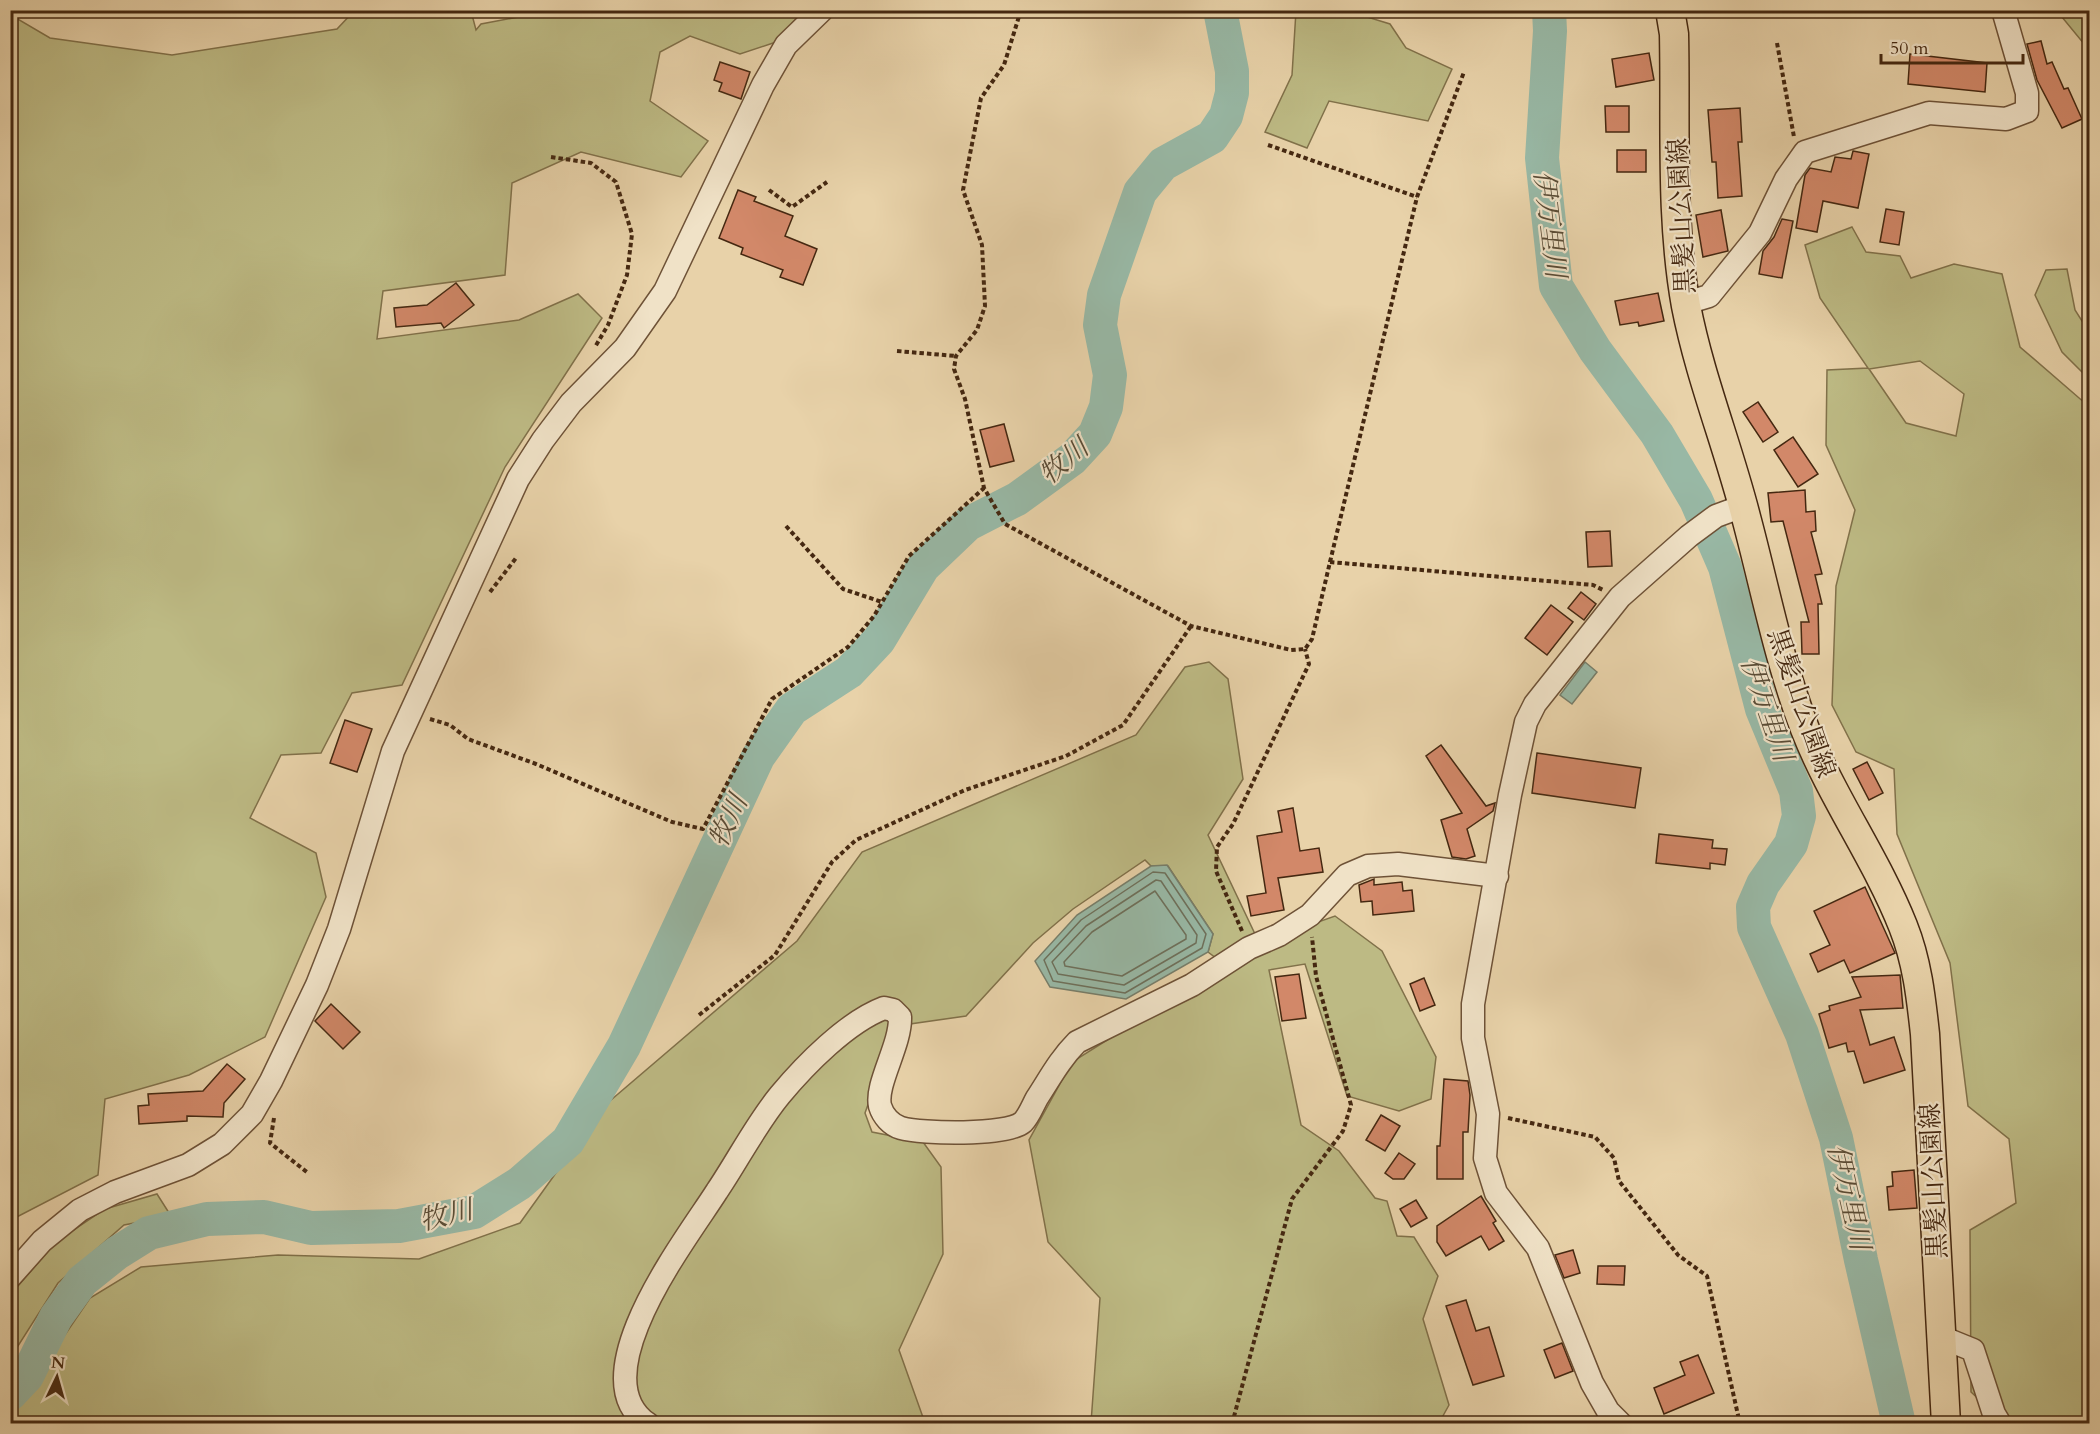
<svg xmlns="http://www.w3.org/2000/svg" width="2100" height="1434" viewBox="0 0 2100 1434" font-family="Cardo,'Noto Serif JP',serif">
  <rect width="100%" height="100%" fill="#e8d2a9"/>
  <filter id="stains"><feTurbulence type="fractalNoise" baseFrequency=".00333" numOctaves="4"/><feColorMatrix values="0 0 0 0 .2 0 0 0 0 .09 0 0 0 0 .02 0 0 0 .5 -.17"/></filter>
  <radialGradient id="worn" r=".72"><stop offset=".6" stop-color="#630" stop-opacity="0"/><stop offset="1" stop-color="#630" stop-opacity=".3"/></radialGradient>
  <g fill="#bdba84" stroke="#81714a" stroke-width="1.5" fill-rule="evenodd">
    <path d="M 354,11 L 471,11 L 476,30 L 481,24 L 550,11 L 803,11 L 776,42 L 740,54 L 690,36 L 660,52 L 650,101 L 708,141 L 681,177 L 581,152 L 512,183 L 505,275 L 383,291 L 377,339 L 519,320 L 578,294 L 602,318 L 505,467 L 402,685 L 352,693 L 321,753 L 281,755 L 250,818 L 316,853 L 326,897 L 265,1037 L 189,1075 L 105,1099 L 98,1175 L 11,1220 L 11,15 L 50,38 L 172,55 L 337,29 Z"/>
    <path d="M 1296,11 L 1366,11 L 1367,17 L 1390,24 L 1406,48 L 1452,69 L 1428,121 L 1329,101 L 1307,148 L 1265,132 L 1292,75 Z"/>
    <path d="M 2057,11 L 2089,11 L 2089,50 Z"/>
    <path d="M 1852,227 L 1866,252 L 1900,256 L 1911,278 L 1954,264 L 2002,274 L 2020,347 L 2086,404 L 2087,377 L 2062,352 L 2035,295 L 2046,270 L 2067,269 L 2075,310 L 2089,332 L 2089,1423 L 2004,1423 L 1971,1392 L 1970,1230 L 2016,1203 L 2009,1139 L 1968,1106 L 1950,963 L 1897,834 L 1894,769 L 1856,752 L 1832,705 L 1836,586 L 1855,510 L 1826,445 L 1827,370 L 1868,368 L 1820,298 L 1805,245 ZM 1920,361 L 1964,394 L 1956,436 L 1906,423 L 1869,369 Z"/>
    <path d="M 1209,662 L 1228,679 L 1243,779 L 1208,835 L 1255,934 L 1216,958 L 1208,952 L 1213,934 L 1168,866 L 1151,866 L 1145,860 L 1073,909 L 1033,943 L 966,1016 L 896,1026 L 865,1113 L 872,1132 L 923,1142 L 941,1167 L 943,1254 L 899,1350 L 925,1423 L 11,1424 L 11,1414 L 90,1298 L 141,1267 L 278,1255 L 419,1259 L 520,1223 L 604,1106 L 797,941 L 862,852 L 1136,735 L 1185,667 Z"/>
    <path d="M 1335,916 L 1382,951 L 1436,1057 L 1431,1099 L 1399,1111 L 1347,1096 L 1305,964 L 1269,970 L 1301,1125 L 1339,1151 L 1375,1198 L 1387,1201 L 1397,1236 L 1414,1237 L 1438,1276 L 1423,1319 L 1449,1405 L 1439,1423 L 1091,1423 L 1100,1298 L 1048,1242 L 1029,1140 L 1072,1062 L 1267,940 Z"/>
    <path d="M 157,1194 L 171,1216 L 124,1225 L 58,1283 L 11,1357 L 11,1294 L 56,1242 L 105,1209 Z"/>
  </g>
  <g fill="#98b8a5" stroke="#777e6a" stroke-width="1.5">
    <path d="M 1585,662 L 1597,672 L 1572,704 L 1560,695 Z"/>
    <path d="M 1167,865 L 1213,934 L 1208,952 L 1126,999 L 1050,987 L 1035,961 L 1077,915 L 1151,866 Z"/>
  </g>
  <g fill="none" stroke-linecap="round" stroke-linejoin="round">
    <g stroke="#6e705b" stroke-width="1.5">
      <path d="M 1153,872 L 1165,873 L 1206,934 L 1202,948 L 1125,993 L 1053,981 L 1044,960 L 1081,920 Z"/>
      <path d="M 1156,880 L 1161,881 L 1197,935 L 1196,943 L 1124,985 L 1058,974 L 1052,962 L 1086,926 Z"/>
      <path d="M 1155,891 L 1186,935 L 1186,939 L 1122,976 L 1065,966 L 1064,962 L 1092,932 Z"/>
    </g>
    <g stroke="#98b8a5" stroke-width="34">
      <path d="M 1549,10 L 1550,31 L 1542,158 L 1556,286 L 1595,350 L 1657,434 L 1696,500 L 1725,567 L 1762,709 L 1796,791 L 1799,816 L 1791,844 L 1763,884 L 1753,907 L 1754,927 L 1802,1034 L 1836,1138 L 1861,1260 L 1899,1424"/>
      <path d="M 10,1394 L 27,1376 L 56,1317 L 82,1281 L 117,1253 L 149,1233 L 207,1219 L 264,1217 L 311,1228 L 399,1226 L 474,1212 L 520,1183 L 568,1141 L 624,1046 L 758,757 L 792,709 L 849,672 L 879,640 L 923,567 L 968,524 L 1017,499 L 1072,459 L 1095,434 L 1106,407 L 1110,375 L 1100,325 L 1104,295 L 1140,192 L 1163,164 L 1212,137 L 1226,116 L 1232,93 L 1232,71 L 1220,10"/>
    </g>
  </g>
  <g fill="#d28869" stroke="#452811" stroke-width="1.5">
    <path d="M 2041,41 L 2047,64 L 2052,62 L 2064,89 L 2068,88 L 2082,119 L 2062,128 L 2037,80 L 2027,44 Z"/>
    <path d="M 1649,53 L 1654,80 L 1616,87 L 1612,59 Z"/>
    <path d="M 1910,54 L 1987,63 L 1985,92 L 1908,84 Z"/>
    <path d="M 720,62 L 750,72 L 741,99 L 719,91 L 722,83 L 714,80 Z"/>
    <path d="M 1605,106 L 1629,106 L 1629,132 L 1606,132 Z"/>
    <path d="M 1740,108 L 1742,142 L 1738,142 L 1742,196 L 1718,198 L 1716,162 L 1712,162 L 1708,110 Z"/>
    <rect x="1617" y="150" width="29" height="22"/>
    <path d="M 1853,151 L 1869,154 L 1858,208 L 1823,201 L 1817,232 L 1796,228 L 1805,175 L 1810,168 L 1831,172 L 1835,157 L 1851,159 Z"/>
    <path d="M 738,190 L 756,197 L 754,201 L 793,216 L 785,236 L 817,249 L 803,285 L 780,277 L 783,270 L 741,254 L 743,248 L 719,238 Z"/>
    <path d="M 1886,209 L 1904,212 L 1899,245 L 1880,242 Z"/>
    <path d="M 1721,210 L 1728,251 L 1703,257 L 1696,215 Z"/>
    <path d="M 1782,219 L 1793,221 L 1782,278 L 1759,274 L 1763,251 L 1774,237 Z"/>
    <path d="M 456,283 L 474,305 L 444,328 L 441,323 L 396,327 L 394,308 L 427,305 Z"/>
    <path d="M 1658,293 L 1664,321 L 1639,326 L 1638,322 L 1620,325 L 1615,301 Z"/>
    <path d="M 1758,402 L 1778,432 L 1763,442 L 1743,412 Z"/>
    <path d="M 1004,424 L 1014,461 L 990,467 L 980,430 Z"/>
    <path d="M 1793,437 L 1818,474 L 1798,487 L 1774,450 Z"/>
    <path d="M 1805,490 L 1806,512 L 1815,511 L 1816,531 L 1811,532 L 1822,574 L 1815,575 L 1822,604 L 1818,604 L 1819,654 L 1802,654 L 1801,622 L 1809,622 L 1783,521 L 1771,522 L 1768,493 Z"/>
    <path d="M 1610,531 L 1612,566 L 1588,567 L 1586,532 Z"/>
    <path d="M 1581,592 L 1596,604 L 1584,620 L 1568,608 Z"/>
    <path d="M 1551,605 L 1573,622 L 1547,655 L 1525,638 Z"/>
    <path d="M 345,720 L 372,729 L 357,772 L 330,763 Z"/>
    <path d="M 1441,745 L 1486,806 L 1495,803 L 1493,811 L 1467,829 L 1475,856 L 1466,859 L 1452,857 L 1441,820 L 1462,813 L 1426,756 Z"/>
    <path d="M 1537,753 L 1641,768 L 1635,808 L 1532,793 Z"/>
    <path d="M 1867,762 L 1883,793 L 1869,800 L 1853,769 Z"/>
    <path d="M 1293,808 L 1300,851 L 1319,848 L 1323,872 L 1278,878 L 1284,910 L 1251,916 L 1247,896 L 1266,893 L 1257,836 L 1282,832 L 1278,811 Z"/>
    <path d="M 1659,834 L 1713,840 L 1712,848 L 1727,849 L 1725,865 L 1710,863 L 1710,869 L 1656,863 Z"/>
    <path d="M 1374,879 L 1374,885 L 1402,882 L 1403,891 L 1412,890 L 1414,911 L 1373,915 L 1372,901 L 1361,902 L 1359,885 Z"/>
    <path d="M 1865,887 L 1895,953 L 1850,973 L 1844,960 L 1818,972 L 1810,954 L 1830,945 L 1814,911 Z"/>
    <path d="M 1299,974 L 1306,1018 L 1282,1021 L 1275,977 Z"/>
    <path d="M 1900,975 L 1903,1008 L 1860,1010 L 1870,1045 L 1894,1037 L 1905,1070 L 1864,1083 L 1854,1051 L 1848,1052 L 1846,1043 L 1829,1048 L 1819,1014 L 1830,1010 L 1829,1006 L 1861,997 L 1852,977 Z"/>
    <path d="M 1424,978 L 1435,1005 L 1420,1011 L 1410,984 Z"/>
    <path d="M 331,1004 L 360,1032 L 343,1049 L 315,1021 Z"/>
    <path d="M 227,1064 L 245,1079 L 224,1103 L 223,1117 L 187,1116 L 187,1121 L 139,1124 L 138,1106 L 149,1105 L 148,1094 L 203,1091 Z"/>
    <path d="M 1444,1079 L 1468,1081 L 1470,1095 L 1468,1132 L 1463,1132 L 1463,1179 L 1437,1179 L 1437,1146 L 1440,1146 Z"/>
    <path d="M 1381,1115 L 1400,1126 L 1385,1151 L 1366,1140 Z"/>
    <path d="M 1399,1153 L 1415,1164 L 1404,1179 L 1393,1179 L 1385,1173 Z"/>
    <path d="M 1914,1170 L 1917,1208 L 1889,1210 L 1887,1187 L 1893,1186 L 1892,1172 Z"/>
    <path d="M 1481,1196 L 1496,1221 L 1493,1223 L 1504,1241 L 1489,1250 L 1481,1236 L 1446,1256 L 1437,1242 L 1437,1226 Z"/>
    <path d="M 1416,1200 L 1427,1218 L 1411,1227 L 1400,1209 Z"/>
    <path d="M 1573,1250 L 1580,1273 L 1564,1278 L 1555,1255 Z"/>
    <path d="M 1598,1266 L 1625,1266 L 1624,1285 L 1597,1284 Z"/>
    <path d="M 1466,1300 L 1476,1331 L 1489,1327 L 1504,1376 L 1473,1385 L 1446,1306 Z"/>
    <path d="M 1562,1343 L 1573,1371 L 1555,1378 L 1544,1350 Z"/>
    <path d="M 1698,1355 L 1714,1393 L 1664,1414 L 1654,1388 L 1685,1375 L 1680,1362 Z"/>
  </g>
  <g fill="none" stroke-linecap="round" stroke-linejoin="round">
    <defs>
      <g id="minor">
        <path d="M 1686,303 L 1709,296 L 1760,233 L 1786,179 L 1805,152 L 1929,113 L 2006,119 L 2027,111 L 2027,93 L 2003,10"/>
        <path d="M 10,1277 L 42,1241 L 80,1210 L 115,1192 L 188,1165 L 222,1144 L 252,1114 L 271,1081 L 317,985 L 339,929 L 393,751 L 518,479 L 543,440 L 571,403 L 625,348 L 665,291 L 763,85 L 786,45 L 822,10"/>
        <path d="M 1941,1337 L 1973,1350 L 1994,1414 L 2000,1424"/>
        <path d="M 648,1424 C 578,1377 688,1237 717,1191 C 738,1160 756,1124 780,1095 C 805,1065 847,1022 884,1008 L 893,1010 L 900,1017 C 901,1045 875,1084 880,1106 C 883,1116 891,1125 901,1128 C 922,1134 1007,1136 1023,1122 C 1029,1116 1033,1105 1037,1098 C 1050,1078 1060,1059 1077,1042 L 1192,985 L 1249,948 L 1279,935 L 1310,915 L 1347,875 L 1368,866 L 1398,864 L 1497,876"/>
        <path d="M 1621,1424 L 1608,1411 L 1592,1383 L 1538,1248 L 1496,1193 L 1485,1158 L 1488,1114 L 1473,1038 L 1473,1004 L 1510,795 L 1526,722 L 1535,704 L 1620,597 L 1689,536 L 1716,516 L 1743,506"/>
      </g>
      <path id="major" d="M 1670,10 L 1674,34 C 1676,124 1670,217 1686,306 C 1700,378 1728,446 1746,517 C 1765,588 1779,662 1805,729 C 1832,798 1876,858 1903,926 C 1917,961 1921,997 1925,1034 L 1946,1424"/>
    </defs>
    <use href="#minor" stroke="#6e5237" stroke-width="25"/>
    <use href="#major" stroke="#452811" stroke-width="31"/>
    <g stroke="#452811" stroke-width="4" stroke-dasharray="4.5 3" stroke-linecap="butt">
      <path d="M 1021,10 L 1004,65 L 981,98 L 963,190 L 982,245 L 985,306 L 977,330 L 956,356 L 954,369 L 965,399 L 984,488 L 1005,524 L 1191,626 L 1291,650 L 1305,649 L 1312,639 L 1330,562 L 1593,585 L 1603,590"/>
      <path d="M 1777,43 L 1794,137"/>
      <path d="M 1268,145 L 1417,197"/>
      <path d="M 551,157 L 591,163 L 616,182 L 632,234 L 627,275 L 608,325 L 595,347"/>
      <path d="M 769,190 L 792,207 L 827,182"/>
      <path d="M 897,351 L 956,356"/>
      <path d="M 786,526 L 843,589 L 882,602"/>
      <path d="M 1330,562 L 1417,197 L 1464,72"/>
      <path d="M 490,592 L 516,558"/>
      <path d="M 430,719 L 450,725 L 468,739 L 536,764 L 672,822 L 703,829 L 772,699 L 848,647 L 874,616 L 909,556 L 984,488"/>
      <path d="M 1242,931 L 1216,871 L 1217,847 L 1233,824 L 1309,664 L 1305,649"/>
      <path d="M 699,1015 L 775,955 L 832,862 L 856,840 L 965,790 L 1066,756 L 1123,725 L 1191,626"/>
      <path d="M 274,1118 L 270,1143 L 308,1173"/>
      <path d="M 1508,1118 L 1595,1137 L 1614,1158 L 1619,1181 L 1678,1255 L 1707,1276 L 1740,1424"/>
      <path d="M 1232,1424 L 1292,1199 L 1343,1131 L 1351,1105 L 1316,976 L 1312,937"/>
    </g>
    <use href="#minor" stroke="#f0e2c7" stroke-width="22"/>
    <use href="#major" stroke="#e8d2a9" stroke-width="28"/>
  </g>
  <g text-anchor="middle" stroke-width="4.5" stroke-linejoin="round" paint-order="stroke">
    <g font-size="26" fill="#452811" stroke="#f0e2c7">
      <text transform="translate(1681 216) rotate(-93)" y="9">黒髪山公園線</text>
      <text transform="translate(1802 703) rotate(71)" y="9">黒髪山公園線</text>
      <text transform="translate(1933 1181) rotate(-93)" y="9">黒髪山公園線</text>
    </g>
    <g font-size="27" font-style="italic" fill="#5a4c36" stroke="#f0e2c7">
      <text transform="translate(1550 224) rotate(83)" y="9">伊万里川</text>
      <text transform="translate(1064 461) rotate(-40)" y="9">牧川</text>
      <text transform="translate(1767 709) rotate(71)" y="9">伊万里川</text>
      <text transform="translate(728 821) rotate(-65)" y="9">牧川</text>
      <text transform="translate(1849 1197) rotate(77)" y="9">伊万里川</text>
      <text transform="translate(446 1215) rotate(-14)" y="9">牧川</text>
    </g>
  </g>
  <rect width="2100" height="1434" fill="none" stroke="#e8d2a9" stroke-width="36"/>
  <rect x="12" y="12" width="2076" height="1410" fill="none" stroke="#452811" stroke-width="3"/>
  <rect x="18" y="18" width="2064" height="1398" fill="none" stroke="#452811" stroke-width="1.5"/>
  <g transform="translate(57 1377) rotate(5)" stroke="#f0e2c7" stroke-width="4.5" paint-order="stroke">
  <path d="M0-4.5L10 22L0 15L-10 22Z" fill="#452811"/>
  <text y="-9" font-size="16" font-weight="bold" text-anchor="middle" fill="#452811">N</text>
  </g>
  <path d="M1881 54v9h142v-9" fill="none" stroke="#452811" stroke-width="3"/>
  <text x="1890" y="54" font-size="18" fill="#452811" stroke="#f0e2c7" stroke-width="4.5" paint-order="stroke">50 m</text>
  <rect width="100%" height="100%" filter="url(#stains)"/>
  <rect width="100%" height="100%" fill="url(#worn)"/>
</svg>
